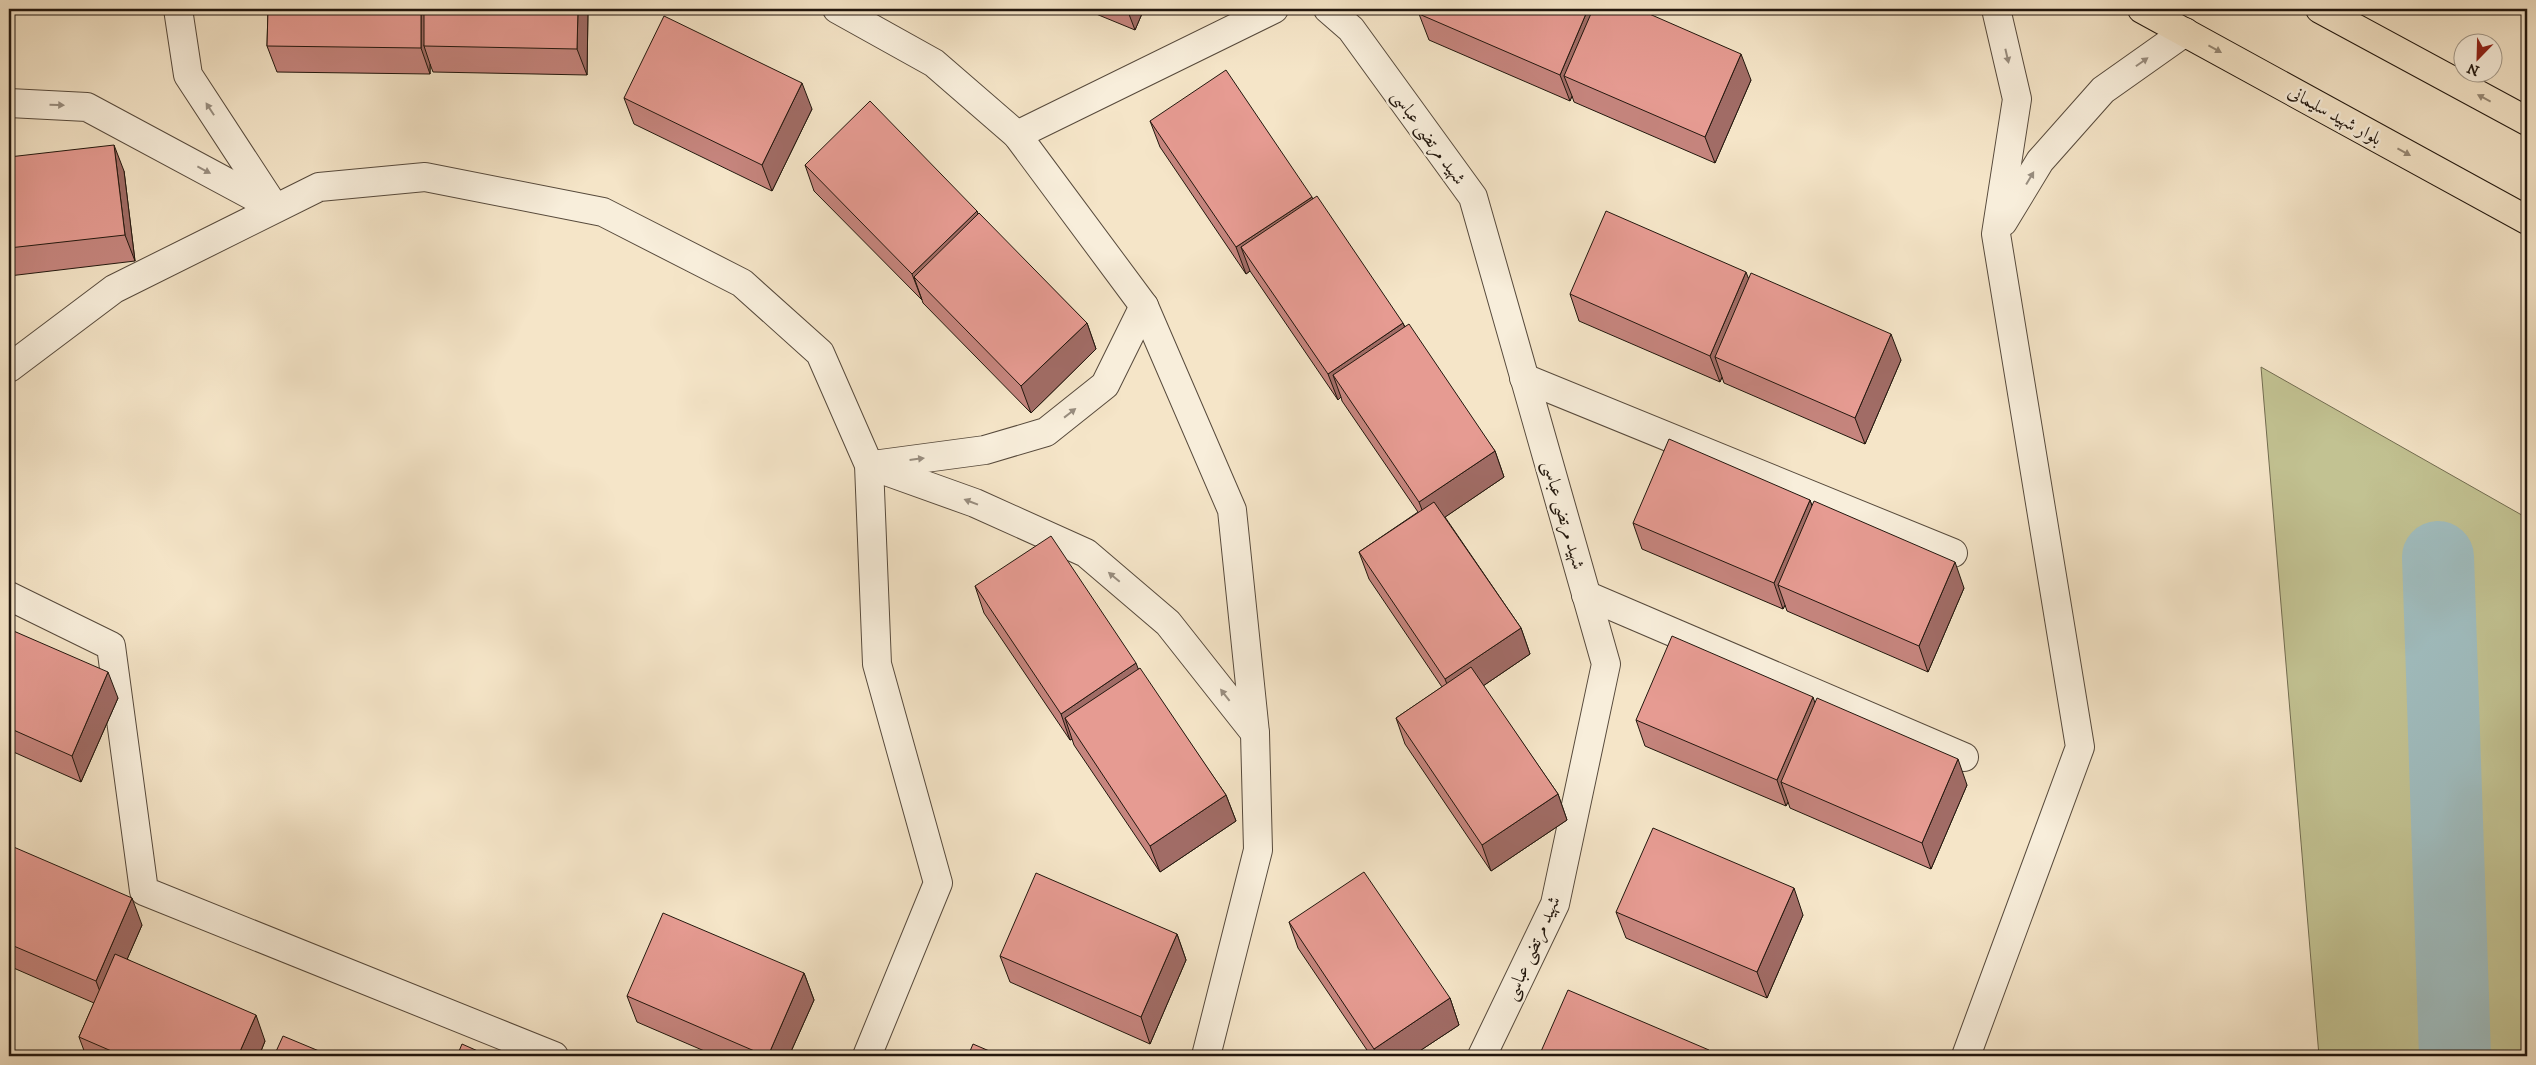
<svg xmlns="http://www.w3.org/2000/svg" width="2536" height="1065" viewBox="0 0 2536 1065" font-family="'IM FELL DW Pica',Amiri,serif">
  <rect width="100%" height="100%" fill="#f5e5c8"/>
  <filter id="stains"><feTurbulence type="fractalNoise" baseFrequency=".004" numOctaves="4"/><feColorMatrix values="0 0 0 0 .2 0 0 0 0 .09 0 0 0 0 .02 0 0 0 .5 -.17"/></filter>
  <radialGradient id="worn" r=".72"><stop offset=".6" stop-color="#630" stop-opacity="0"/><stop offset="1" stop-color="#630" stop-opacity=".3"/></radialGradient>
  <path fill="#c2c292" stroke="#726c50" d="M 2261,367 L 2527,518 L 2527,1056 L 2319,1056 Z"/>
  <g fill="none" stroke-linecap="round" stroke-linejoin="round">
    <path stroke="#a0bdbf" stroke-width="72" d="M 2438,557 L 2455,1056"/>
    <defs>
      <g id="minor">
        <path d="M 178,9 L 188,75 L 273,205"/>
        <path d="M 837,9 L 934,63 L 1017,135 L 1144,306 L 1232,510 L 1255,733 L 1258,850 L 1206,1056"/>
        <path d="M 1328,9 L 1351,29 L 1473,197 L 1606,664 L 1555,904 L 1482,1056"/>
        <path d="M 9,103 L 87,107 L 275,208"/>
        <path d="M 1017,135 L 1274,9"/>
        <path d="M 2003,222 L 2040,161 L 2103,90 L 2185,32"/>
        <path d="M 9,368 L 114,289 L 319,187 L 425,177 L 603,212 L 742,283 L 820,353 L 869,465 L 877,664 L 938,883 L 867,1056"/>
        <path d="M 1524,378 L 1953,553"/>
        <path d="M 869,465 L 975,503 L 1086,553 L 1168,623 L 1255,733"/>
        <path d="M 873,465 L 985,450 L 1046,432 L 1105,385 L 1144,306"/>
        <path d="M 1586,595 L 1964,757"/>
        <path d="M 9,596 L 111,646 L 144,891 L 554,1056"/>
        <path d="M 1966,1056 L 2080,747 L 1996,234 L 2017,99 L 1996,9"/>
      </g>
      <g id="major">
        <path d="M 2142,9 L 2527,220"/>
        <path d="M 2320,9 L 2527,121"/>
      </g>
    </defs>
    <use href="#minor" stroke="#574a3c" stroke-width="30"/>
    <use href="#major" stroke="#22170e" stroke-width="30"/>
    <use href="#minor" stroke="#f8eedb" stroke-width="28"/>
    <use href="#major" stroke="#f5e5c8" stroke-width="28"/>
  </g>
  <g fill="#c6857e" stroke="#22170e">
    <path d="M 268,9 L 588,9 L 587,75 L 433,72 L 430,64 L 430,74 L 277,72 L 267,46 Z"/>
    <path d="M 1084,9 L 1144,9 L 1135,30 Z"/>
    <path d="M 1419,14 L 1751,80 L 1715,163 L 1574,102 L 1572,96 L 1570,101 L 1429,40 Z"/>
    <path d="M 624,98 L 812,109 L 772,191 L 634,124 Z"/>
    <path d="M 1150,121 L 1313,199 L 1495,451 L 1504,477 L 1445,517 L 1521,628 L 1530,654 L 1483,686 L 1558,794 L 1567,820 L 1491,871 L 1405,744 L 1396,718 L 1442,687 L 1369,579 L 1359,552 L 1418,512 L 1342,401 L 1341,397 L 1338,400 L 1250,271 L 1246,274 L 1160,147 Z"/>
    <path d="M 9,157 L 124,171 L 135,261 L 9,276 Z"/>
    <path d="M 805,165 L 977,211 L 978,214 L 1087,323 L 1096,349 L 1031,413 L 923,303 L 922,300 L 814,191 Z"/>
    <path d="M 1749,278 L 1901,360 L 1865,444 L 1724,383 L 1722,377 L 1720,382 L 1579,321 L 1570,294 Z"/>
    <path d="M 1810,500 L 1812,506 L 1964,588 L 1928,672 L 1787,611 L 1785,605 L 1783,609 L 1642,549 L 1633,523 Z"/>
    <path d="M 975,586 L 1139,669 L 1226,795 L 1236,821 L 1160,872 L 1074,745 L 1072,739 L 1070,740 L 984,613 Z"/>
    <path d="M 9,629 L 118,698 L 81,782 L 9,750 Z"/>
    <path d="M 1815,703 L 1967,785 L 1931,869 L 1790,808 L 1788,802 L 1786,806 L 1645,746 L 1636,720 Z"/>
    <path d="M 9,845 L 142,925 L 127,959 L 265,1041 L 259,1056 L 86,1056 L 79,1037 L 94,1003 L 9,966 Z"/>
    <path d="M 1616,912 L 1803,915 L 1767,998 L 1626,938 Z"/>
    <path d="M 1289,922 L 1450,998 L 1459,1025 L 1412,1056 L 1371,1056 L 1298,948 Z"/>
    <path d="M 1177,934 L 1186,960 L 1150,1044 L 1010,982 L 1000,956 Z"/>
    <path d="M 804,973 L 814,1000 L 789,1056 L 716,1056 L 637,1022 L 627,996 Z"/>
  </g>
  <g fill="#a16c66" stroke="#22170e">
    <path d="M 421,9 L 431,9 L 424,46 L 430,64 L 430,74 L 421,48 Z"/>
    <path d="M 578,9 L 588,9 L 587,75 L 577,49 Z"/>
    <path d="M 1127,9 L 1144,9 L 1135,30 Z"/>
    <path d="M 1588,9 L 1602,9 L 1564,76 L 1572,96 L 1570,101 L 1560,75 Z"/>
    <path d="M 1741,54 L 1751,80 L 1715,163 L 1705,137 Z"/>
    <path d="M 802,83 L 812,109 L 772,191 L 762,165 Z"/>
    <path d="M 114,145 L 124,171 L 135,261 L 125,235 Z"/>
    <path d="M 1312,197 L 1321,223 L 1241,247 L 1250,271 L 1246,274 L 1236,247 Z"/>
    <path d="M 977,211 L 987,237 L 914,277 L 922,300 L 912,274 Z"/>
    <path d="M 1746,272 L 1756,298 L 1715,357 L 1722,377 L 1720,382 L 1710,356 Z"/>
    <path d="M 1087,323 L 1096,349 L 1031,413 L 1021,386 Z"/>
    <path d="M 1403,323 L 1413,349 L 1333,375 L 1341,397 L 1338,400 L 1328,374 Z"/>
    <path d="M 1891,334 L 1901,360 L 1865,444 L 1855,418 Z"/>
    <path d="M 1495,451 L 1504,477 L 1429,528 L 1419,502 Z"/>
    <path d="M 1810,500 L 1819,526 L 1778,585 L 1785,605 L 1783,609 L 1774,583 Z"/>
    <path d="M 1955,562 L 1964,588 L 1928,672 L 1919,646 Z"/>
    <path d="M 1521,628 L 1530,654 L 1455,705 L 1445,679 Z"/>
    <path d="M 1136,663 L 1146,689 L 1065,718 L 1072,739 L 1070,740 L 1061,714 Z"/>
    <path d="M 108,672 L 118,698 L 81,782 L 72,756 Z"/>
    <path d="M 1813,697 L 1822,723 L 1781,782 L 1788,802 L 1786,806 L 1777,780 Z"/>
    <path d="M 1958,759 L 1967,785 L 1931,869 L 1922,843 Z"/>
    <path d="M 1558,794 L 1567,820 L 1491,871 L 1482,845 Z"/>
    <path d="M 1226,795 L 1236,821 L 1160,872 L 1150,846 Z"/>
    <path d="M 1794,888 L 1803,915 L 1767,998 L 1757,972 Z"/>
    <path d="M 132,898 L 142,925 L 106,1008 L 96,981 Z"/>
    <path d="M 1177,934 L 1186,960 L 1150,1044 L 1141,1017 Z"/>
    <path d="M 804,973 L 814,1000 L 789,1056 L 768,1056 Z"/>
    <path d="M 1450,998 L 1459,1025 L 1412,1056 L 1377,1056 L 1374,1049 Z"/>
    <path d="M 256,1015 L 265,1041 L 259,1056 L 238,1056 Z"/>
    <path d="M 1709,1050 L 1711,1056 L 1706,1056 Z"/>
  </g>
  <g fill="#e69b92" stroke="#22170e">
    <path d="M 268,9 L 421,9 L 421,48 L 267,46 Z"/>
    <path d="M 424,9 L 578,9 L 577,49 L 424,46 Z"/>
    <path d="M 1421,9 L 1588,9 L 1560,75 L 1419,14 Z"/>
    <path d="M 1593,9 L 1638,9 L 1741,54 L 1705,137 L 1564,76 Z"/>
    <path d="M 664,16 L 802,83 L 762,165 L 624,98 Z"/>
    <path d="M 1226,70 L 1312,197 L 1236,247 L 1150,121 Z"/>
    <path d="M 870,101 L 977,211 L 912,274 L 805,165 Z"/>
    <path d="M 114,145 L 125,235 L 9,248 L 9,157 Z"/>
    <path d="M 1317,196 L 1403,323 L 1328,374 L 1241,247 Z"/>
    <path d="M 1606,211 L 1746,272 L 1710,356 L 1570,294 Z"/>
    <path d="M 979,213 L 1087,323 L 1021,386 L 914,277 Z"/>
    <path d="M 1751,273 L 1891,334 L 1855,418 L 1715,357 Z"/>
    <path d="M 1409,324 L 1495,451 L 1419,502 L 1333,375 Z"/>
    <path d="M 1669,439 L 1810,500 L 1774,583 L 1633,523 Z"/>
    <path d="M 1814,501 L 1955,562 L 1919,646 L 1778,585 Z"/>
    <path d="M 1434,502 L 1521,628 L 1445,679 L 1359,552 Z"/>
    <path d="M 1051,536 L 1136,663 L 1061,714 L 975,586 Z"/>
    <path d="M 9,629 L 108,672 L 72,756 L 9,728 Z"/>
    <path d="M 1672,636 L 1813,697 L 1777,780 L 1636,720 Z"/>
    <path d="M 1471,667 L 1558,794 L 1482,845 L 1396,718 Z"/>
    <path d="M 1140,668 L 1226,795 L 1150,846 L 1065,718 Z"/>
    <path d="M 1817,698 L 1958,759 L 1922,843 L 1781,782 Z"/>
    <path d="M 1653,828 L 1794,888 L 1757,972 L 1616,912 Z"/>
    <path d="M 9,845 L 132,898 L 96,981 L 9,944 Z"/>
    <path d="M 1364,872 L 1450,998 L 1374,1049 L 1289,922 Z"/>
    <path d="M 1036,873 L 1177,934 L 1141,1017 L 1000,956 Z"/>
    <path d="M 663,913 L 804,973 L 768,1056 L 766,1056 L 627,996 Z"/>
    <path d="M 115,954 L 256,1015 L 238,1056 L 123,1056 L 79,1037 Z"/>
    <path d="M 1568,990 L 1709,1050 L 1706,1056 L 1539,1056 Z"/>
    <path d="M 283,1036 L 331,1056 L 274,1056 Z"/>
    <path d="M 462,1044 L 489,1056 L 457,1056 Z"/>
    <path d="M 973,1044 L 1001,1056 L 968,1056 Z"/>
  </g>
  <defs><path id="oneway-solid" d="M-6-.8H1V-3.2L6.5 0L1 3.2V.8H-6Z" transform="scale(1.25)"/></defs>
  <g fill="#968874">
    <use href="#oneway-solid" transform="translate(2215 49) rotate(29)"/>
    <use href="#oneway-solid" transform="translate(2484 98) rotate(-152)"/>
    <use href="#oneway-solid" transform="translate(2404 152) rotate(29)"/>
  </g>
  <g fill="#988d7f">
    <use href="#oneway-solid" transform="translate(2007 56) rotate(77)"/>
    <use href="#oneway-solid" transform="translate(2142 62) rotate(-35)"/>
    <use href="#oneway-solid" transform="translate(57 105) rotate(2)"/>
    <use href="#oneway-solid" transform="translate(210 109) rotate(-123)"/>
    <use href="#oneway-solid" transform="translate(204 170) rotate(28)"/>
    <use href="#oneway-solid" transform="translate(2030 178) rotate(-59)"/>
    <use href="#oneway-solid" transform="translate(1070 413) rotate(-38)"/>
    <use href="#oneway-solid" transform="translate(917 459) rotate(-7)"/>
    <use href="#oneway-solid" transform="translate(971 502) rotate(-159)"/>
    <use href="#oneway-solid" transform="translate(1114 577) rotate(-140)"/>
    <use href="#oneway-solid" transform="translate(1225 695) rotate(-128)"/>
  </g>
  <g text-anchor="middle" stroke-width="5" stroke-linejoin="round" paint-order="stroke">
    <g font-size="18" fill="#22170e" stroke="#f8eedb">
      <text transform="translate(2335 115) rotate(29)" y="6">بلوار شهید سلیمانی</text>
      <text transform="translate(1429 137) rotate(54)" y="6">شهید مرتضی عباسی</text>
      <text transform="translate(1564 515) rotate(74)" y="6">شهید مرتضی عباسی</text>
      <text transform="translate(1532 948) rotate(-66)" y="6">شهید مرتضی عباسی</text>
    </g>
  </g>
  <rect width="2536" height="1065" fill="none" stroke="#f5e5c8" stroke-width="30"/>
  <rect x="10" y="10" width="2516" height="1045" fill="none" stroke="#22170e" stroke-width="2.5"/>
  <rect x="15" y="15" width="2506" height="1035" fill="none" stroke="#22170e"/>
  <g transform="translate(2478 58) rotate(203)"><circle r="24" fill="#f8eedb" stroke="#a29889"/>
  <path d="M0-4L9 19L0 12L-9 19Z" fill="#8f2418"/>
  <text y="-8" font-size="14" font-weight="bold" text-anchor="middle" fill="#22170e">N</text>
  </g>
  <rect width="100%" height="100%" filter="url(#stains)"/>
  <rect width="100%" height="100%" fill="url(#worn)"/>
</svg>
